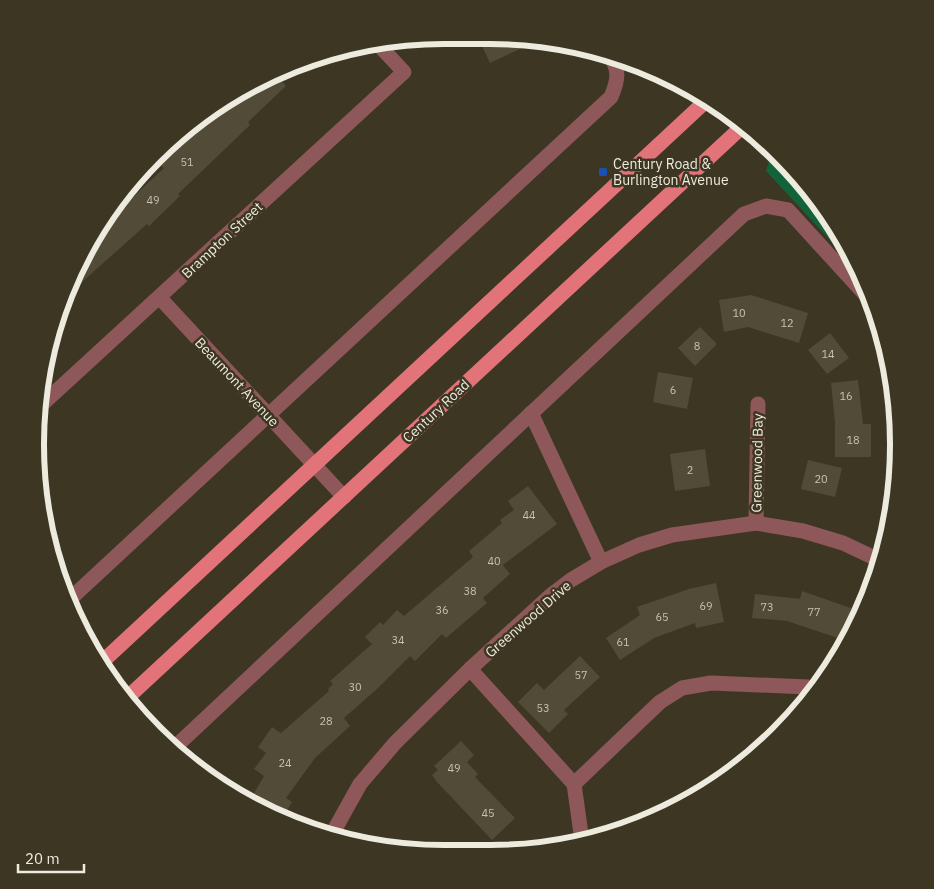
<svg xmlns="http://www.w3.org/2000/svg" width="934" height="889" viewBox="0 0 934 889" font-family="'IBM Plex Sans',sans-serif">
  <rect width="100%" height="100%" fill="#3c3623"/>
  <path fill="#12633a" d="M 772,151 L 798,175 L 844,240 L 857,269 L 766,171 Z"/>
  <g fill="#524b38">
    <path d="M 478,38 L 497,40 L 532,43 L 490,63 Z"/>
    <path d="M 274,73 L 286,86 L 248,122 L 250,125 L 178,194 L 180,196 L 149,226 L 147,224 L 63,299 L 90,240 L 116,204 L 120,209 L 164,168 L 159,164 L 232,96 Z"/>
    <path d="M 751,295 L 808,313 L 799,343 L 748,327 L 724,332 L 719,300 Z"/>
    <path d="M 700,327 L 717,344 L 695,366 L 678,348 Z"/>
    <path d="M 830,333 L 849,358 L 827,374 L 808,350 Z"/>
    <path d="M 658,372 L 693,378 L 687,409 L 653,402 Z"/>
    <path d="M 858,380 L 863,424 L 871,424 L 871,457 L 835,457 L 835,422 L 831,383 Z"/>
    <path d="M 705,449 L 710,486 L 675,491 L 670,454 Z"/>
    <path d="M 808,460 L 842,468 L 835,497 L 801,489 Z"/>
    <path d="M 528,486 L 557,524 L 503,565 L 510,574 L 483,598 L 487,603 L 446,638 L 442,634 L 415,661 L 410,656 L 378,688 L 344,718 L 350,726 L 315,758 L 286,798 L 292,802 L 282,820 L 249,802 L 264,776 L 254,769 L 266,753 L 258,747 L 272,727 L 281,733 L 329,691 L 328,689 L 333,684 L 330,681 L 372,644 L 365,637 L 380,622 L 383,625 L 397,610 L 404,616 L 473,557 L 469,551 L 502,523 L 500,520 L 514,510 L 508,501 Z"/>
    <path d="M 716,583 L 724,622 L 696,628 L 695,623 L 654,638 L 620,660 L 606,638 L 640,615 L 637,607 L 689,589 Z"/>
    <path d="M 802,591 L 862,612 L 857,626 L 847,641 L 787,621 L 752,618 L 755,594 L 800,599 Z"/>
    <path d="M 580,656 L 600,677 L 564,710 L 568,714 L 549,733 L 518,702 L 537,683 L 544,690 Z"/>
    <path d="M 461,741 L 474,755 L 467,762 L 478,774 L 475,777 L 515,818 L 492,840 L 437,782 L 432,775 L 438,770 L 434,766 Z"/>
  </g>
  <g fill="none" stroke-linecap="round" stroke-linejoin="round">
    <g stroke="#8e5759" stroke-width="15">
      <path d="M 160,298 L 344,497"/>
      <path d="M 38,408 L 404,72 L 376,42"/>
      <path d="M 531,413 L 601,562"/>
      <path d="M 756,523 L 758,404"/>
      <path d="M 68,601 L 611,97 C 618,81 621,68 607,53"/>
      <path d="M 470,669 L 574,784"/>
      <path d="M 173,749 L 744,214 L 766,206 L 788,210 L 873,303"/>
      <path d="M 331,836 L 360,784 L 395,743 L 470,669 L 550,596 L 571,580 L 601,562 L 639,545 L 672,535 L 756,523 L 803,531 L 843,543 L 881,561"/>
      <path d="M 582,841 L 574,784 L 660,702 L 682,688 L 711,683 L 808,687 L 818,689"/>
    </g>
    <g stroke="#e27379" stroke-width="15">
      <path d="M 101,663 L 707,100"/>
      <path d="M 127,698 L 744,125"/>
    </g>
  </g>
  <rect fill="#1a4fb4" stroke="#3c3623" stroke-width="2" x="598" y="167" width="10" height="10" rx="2.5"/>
  <g text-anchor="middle" stroke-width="5" stroke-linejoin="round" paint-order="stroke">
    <g font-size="11" fill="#c6c2b4">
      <text x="187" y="166">51</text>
      <text x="153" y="204">49</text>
      <text x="739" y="317">10</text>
      <text x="787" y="327">12</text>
      <text x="697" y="350">8</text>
      <text x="828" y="358">14</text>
      <text x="673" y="394">6</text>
      <text x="846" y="400">16</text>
      <text x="853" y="444">18</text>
      <text x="690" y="474">2</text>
      <text x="821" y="483">20</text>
      <text x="529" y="519">44</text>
      <text x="494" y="565">40</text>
      <text x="470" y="595">38</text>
      <text x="706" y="610">69</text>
      <text x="767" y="611">73</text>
      <text x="442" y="614">36</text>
      <text x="814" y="616">77</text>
      <text x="662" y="621">65</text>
      <text x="398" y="644">34</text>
      <text x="623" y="646">61</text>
      <text x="581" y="679">57</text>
      <text x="355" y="691">30</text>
      <text x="543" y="712">53</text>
      <text x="326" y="725">28</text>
      <text x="285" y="767">24</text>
      <text x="454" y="772">49</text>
      <text x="488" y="817">45</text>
    </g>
    <g font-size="14" fill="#edeade" stroke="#3c3623" text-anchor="start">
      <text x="613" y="169">Century Road &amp;<tspan x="613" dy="16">Burlington Avenue</tspan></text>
    </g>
    <g font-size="14" fill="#edeade" stroke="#3c3623">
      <text transform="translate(222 240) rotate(-43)" y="5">Brampton Street</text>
      <text transform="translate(237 382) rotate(47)" y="5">Beaumont Avenue</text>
      <text transform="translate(436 411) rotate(-43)" y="5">Century Road</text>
      <text transform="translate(757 463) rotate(-89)" y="5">Greenwood Bay</text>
      <text transform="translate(528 619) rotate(-41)" y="5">Greenwood Drive</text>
    </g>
  </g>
  <path d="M0 0H934V889H0ZM444 44H490A400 400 0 0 1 890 444V445A400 400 0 0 1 490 845H444A400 400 0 0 1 44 445V444A400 400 0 0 1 444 44Z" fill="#3c3623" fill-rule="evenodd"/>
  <path fill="none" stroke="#edeade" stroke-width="6" d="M444 44H490A400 400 0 0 1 890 444V445A400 400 0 0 1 490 845H444A400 400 0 0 1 44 445V444A400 400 0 0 1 444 44Z"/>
  <path d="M18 864v8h66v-8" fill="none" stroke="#edeade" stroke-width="2.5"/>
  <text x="25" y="864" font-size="15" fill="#edeade" stroke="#3c3623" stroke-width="4" paint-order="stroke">20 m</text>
</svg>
